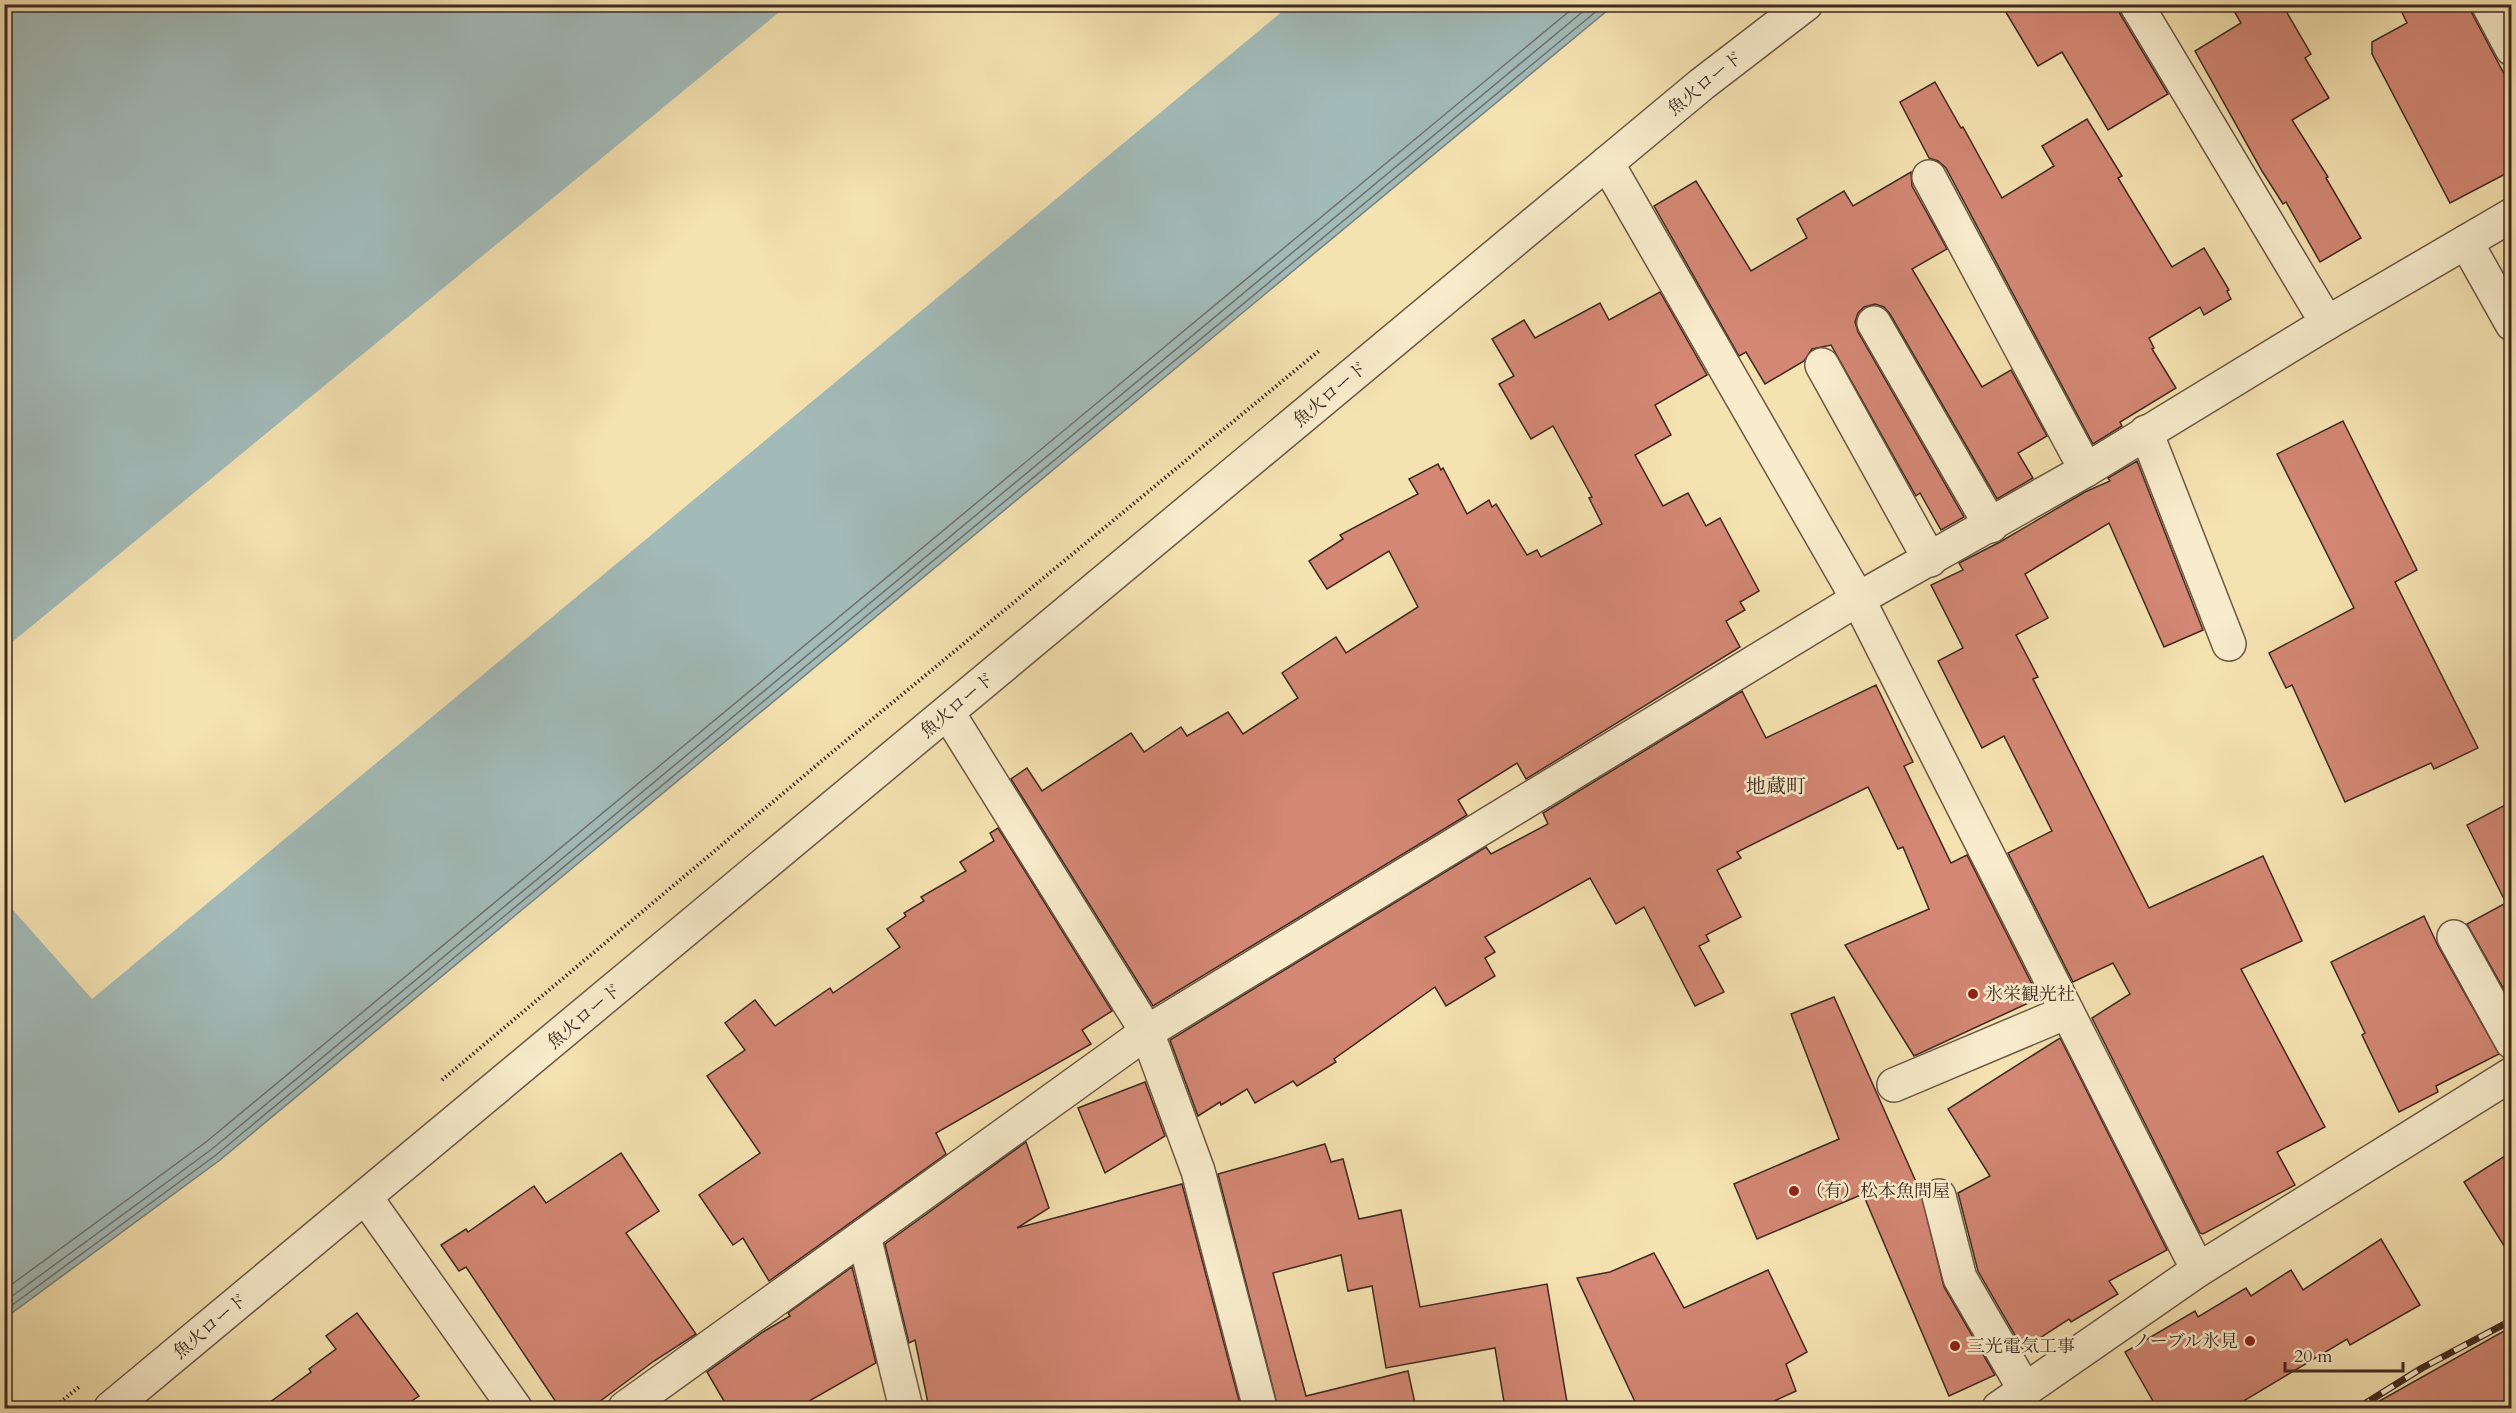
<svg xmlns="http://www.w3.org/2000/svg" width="2516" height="1413" viewBox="0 0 2516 1413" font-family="Cardo,'Noto Serif JP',serif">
  <rect width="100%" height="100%" fill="#f5e2b1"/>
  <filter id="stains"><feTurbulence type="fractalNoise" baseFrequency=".00333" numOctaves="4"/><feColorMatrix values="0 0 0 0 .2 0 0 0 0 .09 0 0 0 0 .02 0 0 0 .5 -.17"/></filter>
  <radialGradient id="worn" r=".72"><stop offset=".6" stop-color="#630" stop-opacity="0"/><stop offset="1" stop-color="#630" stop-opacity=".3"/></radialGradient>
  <path fill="#a2bab8" stroke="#7a807b" stroke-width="1.5" d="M 5,5 L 1614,5 L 220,1160 L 5,1318 Z"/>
  <path fill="#f5e2b1" d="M 788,5 L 1290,5 L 92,999 L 5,901 L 5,648 Z"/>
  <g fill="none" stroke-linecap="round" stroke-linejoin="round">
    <g stroke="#70726c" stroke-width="1.5">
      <path d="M 4,1290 L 206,1142 L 1578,4"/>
      <path d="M 4,1302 L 212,1149 L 1592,4"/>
      <path d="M 4,1311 L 216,1155 L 1605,4"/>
    </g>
  </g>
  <g fill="#d38774" stroke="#3f2920" stroke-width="1.5">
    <path d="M 2001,4 L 2117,4 L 2120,14 L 2168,94 L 2108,130 L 2062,52 L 2038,66 Z"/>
    <path d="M 2230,4 L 2282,4 L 2311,54 L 2305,58 L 2329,98 L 2292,120 L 2328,177 L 2326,178 L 2361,238 L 2320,262 L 2286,202 L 2283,204 L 2262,171 L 2195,51 L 2241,23 Z"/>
    <path d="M 2398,4 L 2467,4 L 2511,87 L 2511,171 L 2450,203 L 2372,54 L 2372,42 L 2407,23 Z"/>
    <path d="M 1935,82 L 1961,128 L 1963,127 L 2002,198 L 2054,166 L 2042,146 L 2087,119 L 2122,176 L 2118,178 L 2172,267 L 2204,248 L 2229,290 L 2227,291 L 2231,299 L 2204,315 L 2200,307 L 2149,338 L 2154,348 L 2152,349 L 2176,388 L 2120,422 L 2122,426 L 2093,444 L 1946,168 L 1938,161 L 1929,158 L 1900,102 Z"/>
    <path d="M 1911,172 L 1912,186 L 1947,249 L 1912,269 L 1982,387 L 2011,370 L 2047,436 L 2018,453 L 2033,478 L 1997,499 L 1890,314 L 1884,307 L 1875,304 L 1864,307 L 1858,313 L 1855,322 L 1858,332 L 1964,517 L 1941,530 L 1920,493 L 1916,496 L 1831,345 L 1812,349 L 1804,361 L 1765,384 L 1746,352 L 1739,356 L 1654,206 L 1696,181 L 1751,271 L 1807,238 L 1797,219 L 1844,191 L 1853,206 Z"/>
    <path d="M 1660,292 L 1707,375 L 1655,405 L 1671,435 L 1635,455 L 1663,506 L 1688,493 L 1706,526 L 1720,518 L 1759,591 L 1740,602 L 1745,610 L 1726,621 L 1740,647 L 1526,779 L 1517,763 L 1458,800 L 1467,815 L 1153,1006 L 1011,779 L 1027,768 L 1042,791 L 1131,733 L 1144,752 L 1181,727 L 1187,736 L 1228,712 L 1243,734 L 1298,698 L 1282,673 L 1336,637 L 1346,653 L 1418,607 L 1389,551 L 1327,589 L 1309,561 L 1343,539 L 1340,535 L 1418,494 L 1409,479 L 1438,464 L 1441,470 L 1443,468 L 1467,514 L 1489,500 L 1492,507 L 1496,504 L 1527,555 L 1537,550 L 1541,557 L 1602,524 L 1589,498 L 1592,497 L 1553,426 L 1531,439 L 1499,384 L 1514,376 L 1492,339 L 1524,320 L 1535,338 L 1600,303 L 1609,320 Z"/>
    <path d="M 2343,421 L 2417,570 L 2395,582 L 2478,748 L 2434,769 L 2431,763 L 2345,802 L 2292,685 L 2286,688 L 2269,653 L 2354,608 L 2277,454 Z"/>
    <path d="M 2137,461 L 2203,630 L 2164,647 L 2109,523 L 2025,574 L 2048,618 L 2016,635 L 2038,677 L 2033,679 L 2149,908 L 2263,856 L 2302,941 L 2241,969 L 2325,1127 L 2277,1152 L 2295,1185 L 2203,1234 L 2200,1233 L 2092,1018 L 2130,994 L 2113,963 L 2073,982 L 2008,853 L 2052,831 L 2004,736 L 1982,748 L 1938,661 L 1963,648 L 1931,585 L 1963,570 L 1959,563 L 2000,542 L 2085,492 L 2110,481 L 2108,478 Z"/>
    <path d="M 1876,685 L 1913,762 L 1904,766 L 1951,863 L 1967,855 L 2039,998 L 1914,1056 L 1845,945 L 1929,909 L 1903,847 L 1898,849 L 1868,787 L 1737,852 L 1741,858 L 1717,870 L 1741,917 L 1706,935 L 1709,941 L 1699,946 L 1724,992 L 1695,1006 L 1644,907 L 1616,924 L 1590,878 L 1485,937 L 1495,952 L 1485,958 L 1495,976 L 1446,1006 L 1435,987 L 1334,1059 L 1336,1062 L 1297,1086 L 1293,1081 L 1255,1103 L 1247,1089 L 1221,1105 L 1220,1102 L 1198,1116 L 1170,1040 L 1486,847 L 1491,854 L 1548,824 L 1543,813 L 1742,691 L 1766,738 Z"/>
    <path d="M 2511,802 L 2511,1002 L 2467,924 L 2506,903 L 2467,825 Z"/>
    <path d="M 998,828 L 1112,1011 L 1082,1030 L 1091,1044 L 936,1133 L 946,1154 L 769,1281 L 743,1238 L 733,1245 L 699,1195 L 760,1153 L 707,1076 L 745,1050 L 725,1023 L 755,1000 L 775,1026 L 830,988 L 833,993 L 900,947 L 887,929 L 906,916 L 904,913 L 924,901 L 921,897 L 966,871 L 960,862 L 994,841 L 990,833 Z"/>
    <path d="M 2424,916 L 2438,946 L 2499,1054 L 2436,1086 L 2438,1092 L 2399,1112 L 2362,1035 L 2365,1033 L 2331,962 Z"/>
    <path d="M 1834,997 L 1921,1193 L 1944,1287 L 1995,1375 L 1949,1396 L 1863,1194 L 1757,1239 L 1734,1184 L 1839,1139 L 1791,1014 Z"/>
    <path d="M 2060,1038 L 2167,1250 L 2109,1281 L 2118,1294 L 2071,1322 L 2069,1319 L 2023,1349 L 1978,1271 L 1958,1193 L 1990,1176 L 1948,1109 Z"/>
    <path d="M 1145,1082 L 1165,1136 L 1105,1173 L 1078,1108 Z"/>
    <path d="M 1026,1142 L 1049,1208 L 1017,1228 L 1182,1184 L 1241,1408 L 929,1408 L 915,1340 L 909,1343 L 885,1244 Z"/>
    <path d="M 1325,1144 L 1331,1162 L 1343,1159 L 1359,1219 L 1401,1210 L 1420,1307 L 1547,1284 L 1568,1408 L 1505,1408 L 1495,1348 L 1386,1368 L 1372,1286 L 1348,1291 L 1341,1255 L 1273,1273 L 1306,1396 L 1408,1371 L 1416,1408 L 1278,1408 L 1218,1174 Z"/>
    <path d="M 2511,1152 L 2511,1257 L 2464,1182 Z"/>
    <path d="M 621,1153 L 659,1211 L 626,1233 L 696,1334 L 654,1361 L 591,1408 L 560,1408 L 466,1267 L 459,1271 L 441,1245 L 466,1229 L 468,1232 L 534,1186 L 546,1203 Z"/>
    <path d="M 2381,1239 L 2420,1305 L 2350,1345 L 2347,1339 L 2232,1408 L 2157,1408 L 2125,1352 L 2195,1311 L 2198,1317 L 2246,1288 L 2251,1296 L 2291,1270 L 2303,1290 Z"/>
    <path d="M 1654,1253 L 1684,1308 L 1768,1270 L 1807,1352 L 1786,1364 L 1796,1391 L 1759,1408 L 1638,1408 L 1577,1278 L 1610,1272 Z"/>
    <path d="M 852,1267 L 876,1363 L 797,1408 L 728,1408 L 707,1372 L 763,1332 L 790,1316 L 788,1313 Z"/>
    <path d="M 357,1313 L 419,1396 L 401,1408 L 262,1408 L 311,1372 L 309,1369 L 336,1349 L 326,1336 Z"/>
    <path d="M 2511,1327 L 2511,1408 L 2367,1408 Z"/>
  </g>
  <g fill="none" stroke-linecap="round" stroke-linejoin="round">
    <defs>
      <g id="minor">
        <path d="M 2136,4 L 2327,323"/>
        <path d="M 2488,4 L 2512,49"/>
        <path d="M 1607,163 L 1858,599 L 2198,1270"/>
        <path d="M 1929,177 L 2086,470"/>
        <path d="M 2466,242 L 2512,324"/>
        <path d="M 1874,323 L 1991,526"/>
        <path d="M 1822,365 L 1930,560"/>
        <path d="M 2146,432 L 2229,644"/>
        <path d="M 948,713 L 1147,1032 L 1198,1171 L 1260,1408"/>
        <path d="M 2454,937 L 2512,1042"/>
        <path d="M 1894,1085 L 2067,1012"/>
        <path d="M 1939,1196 L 1960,1278 L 2025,1390"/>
        <path d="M 864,1236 L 906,1408"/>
        <path d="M 625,1408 L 1147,1032 L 1858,599 L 2086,470 L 2327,323 L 2512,215"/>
        <path d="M 1999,1408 L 2198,1270 L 2512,1074"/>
      </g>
      <g id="tertiary">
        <path d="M 366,1198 L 515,1408"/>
        <path d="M 111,1408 L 1702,84 L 1806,4"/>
      </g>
    </defs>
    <use href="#minor" stroke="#6c5744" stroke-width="36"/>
    <use href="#tertiary" stroke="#6c5744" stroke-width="36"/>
    <g stroke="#3f2920" stroke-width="4" stroke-dasharray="1.5 3" stroke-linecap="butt">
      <path d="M 442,1080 L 830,754 L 1320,350"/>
      <path d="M 53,1408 L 79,1387"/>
    </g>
    <use href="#minor" stroke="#f8eccc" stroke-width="33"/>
    <use href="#tertiary" stroke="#f8eccc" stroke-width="33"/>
    <defs>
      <path id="rail" d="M 2358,1408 L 2422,1368 L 2512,1320"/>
    </defs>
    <use href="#rail" stroke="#3f2920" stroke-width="7"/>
    <use href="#rail" stroke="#f8eccc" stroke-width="4.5" stroke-dasharray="14" stroke-linecap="butt"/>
  </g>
  <g fill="#8f2418" stroke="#f8eccc" stroke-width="2">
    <circle cx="1973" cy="994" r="6"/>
    <circle cx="1794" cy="1191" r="6"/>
    <circle cx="2250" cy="1341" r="6"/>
    <circle cx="1955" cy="1346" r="6"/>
  </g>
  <g text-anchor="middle" stroke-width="5" stroke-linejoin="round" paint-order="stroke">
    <g font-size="18" fill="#3f2920" stroke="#f8eccc">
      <text transform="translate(1705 83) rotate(-39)" y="6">魚火ロード</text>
      <text transform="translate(1330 394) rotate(-40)" y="6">魚火ロード</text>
      <text transform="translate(957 705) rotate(-40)" y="6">魚火ロード</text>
      <text transform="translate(584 1016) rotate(-40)" y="6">魚火ロード</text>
      <text transform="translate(210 1326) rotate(-40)" y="6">魚火ロード</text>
    </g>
    <g font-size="18" fill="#3f2920" stroke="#f8eccc" text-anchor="start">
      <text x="1985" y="1000">氷栄観光社</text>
      <text x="1806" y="1197">（有）松本魚問屋</text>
      <text x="2238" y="1347" text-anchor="end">ノーブル氷見</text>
      <text x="1967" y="1352">三光電気工事</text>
    </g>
    <g font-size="20" fill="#3f2920" stroke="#f8eccc">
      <text x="1776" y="793">地蔵町</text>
    </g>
  </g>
  <rect width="2516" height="1413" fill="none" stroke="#f5e2b1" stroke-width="24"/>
  <rect x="6" y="6" width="2504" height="1401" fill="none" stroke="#3f2920" stroke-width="3"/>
  <rect x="12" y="12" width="2492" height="1389" fill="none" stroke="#3f2920" stroke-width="1.5"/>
  <path d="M2285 1362v9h118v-9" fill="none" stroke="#3f2920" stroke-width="3"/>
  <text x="2294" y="1362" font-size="18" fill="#3f2920" stroke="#f8eccc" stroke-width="4.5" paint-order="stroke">20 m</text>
  <rect width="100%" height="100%" filter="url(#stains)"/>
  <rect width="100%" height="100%" fill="url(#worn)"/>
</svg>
